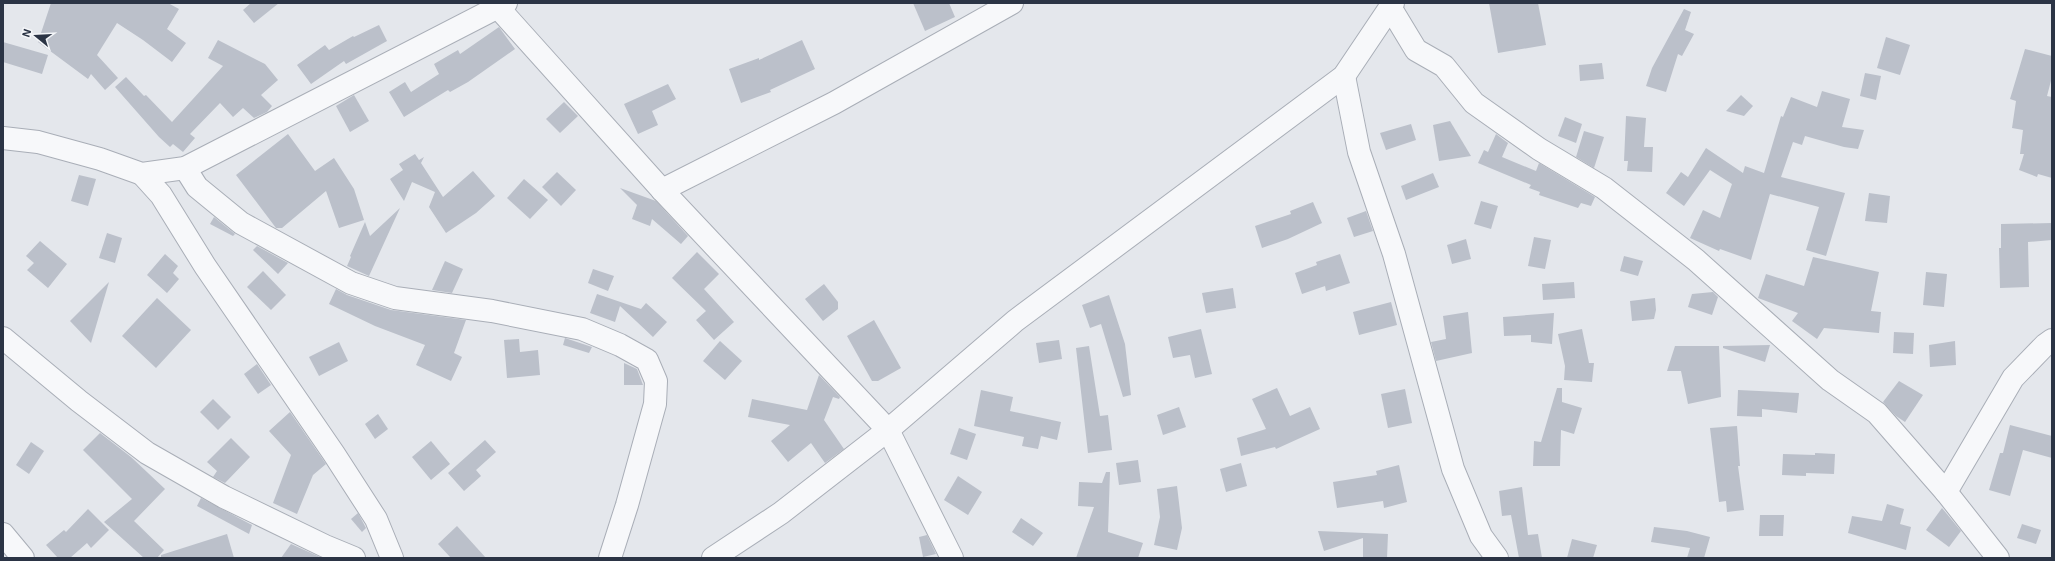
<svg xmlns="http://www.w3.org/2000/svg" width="2055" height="561" viewBox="0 0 2055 561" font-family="'Exo 2',sans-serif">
  <rect width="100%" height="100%" fill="#e4e7ec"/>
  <g fill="#bbc0ca">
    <path d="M 51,3 L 168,3 L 179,9 L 167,29 L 186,43 L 172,62 L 143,40 L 117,23 L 97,55 L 118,78 L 105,90 L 91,74 L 88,79 L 38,42 Z"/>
    <path d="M 251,3 L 279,3 L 254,23 L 243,10 Z"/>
    <path d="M 913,3 L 949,3 L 955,17 L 925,31 Z"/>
    <path d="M 1489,3 L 1538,3 L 1546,45 L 1498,53 Z"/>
    <path d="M 1684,9 L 1691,12 L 1685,30 L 1694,34 L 1682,56 L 1678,54 L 1666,92 L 1646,86 L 1652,68 Z"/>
    <path d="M 379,25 L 387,41 L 346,64 L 344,61 L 311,84 L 297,65 L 325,45 L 329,50 L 353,36 L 354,37 Z"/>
    <path d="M 499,27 L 515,49 L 468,82 L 450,92 L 448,90 L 404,117 L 389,92 L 405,82 L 411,92 L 439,74 L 434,64 L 458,50 L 460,54 Z"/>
    <path d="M 1886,37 L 1910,45 L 1900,75 L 1877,68 Z"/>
    <path d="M 218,40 L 265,64 L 278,80 L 261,95 L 272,106 L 267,112 L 254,118 L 243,108 L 233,117 L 220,103 L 190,134 L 195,138 L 183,152 L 173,144 L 170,147 L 159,137 L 115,87 L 126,77 L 144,96 L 146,95 L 172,122 L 223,66 L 208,58 Z"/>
    <path d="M 802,40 L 815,69 L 770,90 L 771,92 L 741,103 L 729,69 L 759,58 L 759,60 Z"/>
    <path d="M 3,42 L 48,55 L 42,74 L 3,62 Z"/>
    <path d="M 2025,49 L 2052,56 L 2052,77 L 2047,96 L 2052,97 L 2052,178 L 2038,174 L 2037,177 L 2019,170 L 2024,154 L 2020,154 L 2023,130 L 2012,128 L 2016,101 L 2010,99 Z"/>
    <path d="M 1602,63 L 1604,79 L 1580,81 L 1579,65 Z"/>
    <path d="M 1865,73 L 1881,76 L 1876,100 L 1860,96 Z"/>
    <path d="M 668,84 L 676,99 L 652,111 L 658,125 L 638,134 L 624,104 Z"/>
    <path d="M 1822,91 L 1850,99 L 1842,127 L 1864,130 L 1858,149 L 1844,147 L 1805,136 L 1802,145 L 1793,142 L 1781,177 L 1845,193 L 1826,256 L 1806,250 L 1819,207 L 1770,194 L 1751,260 L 1720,249 L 1719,251 L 1690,238 L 1703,210 L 1720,218 L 1732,184 L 1710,170 L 1684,206 L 1666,193 L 1681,172 L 1688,177 L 1706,148 L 1743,173 L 1745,166 L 1764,173 L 1781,116 L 1783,117 L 1791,97 L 1817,107 Z"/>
    <path d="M 354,95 L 369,121 L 350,132 L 336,106 Z"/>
    <path d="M 1741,95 L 1753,106 L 1744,116 L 1726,111 Z"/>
    <path d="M 564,102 L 578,116 L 560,133 L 546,119 Z"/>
    <path d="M 1626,116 L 1646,118 L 1644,147 L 1653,147 L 1652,172 L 1627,171 L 1628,161 L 1624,161 Z"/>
    <path d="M 1565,117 L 1582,124 L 1576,143 L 1558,136 Z"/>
    <path d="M 1450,121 L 1471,156 L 1439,161 L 1433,125 Z"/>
    <path d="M 1411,124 L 1416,140 L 1386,150 L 1380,133 Z"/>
    <path d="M 1584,131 L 1604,137 L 1594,168 L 1576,157 Z"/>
    <path d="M 288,134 L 315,171 L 334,158 L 354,189 L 364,220 L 339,228 L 326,191 L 282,228 L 276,228 L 236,175 Z"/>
    <path d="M 1496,134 L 1508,143 L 1502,157 L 1536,171 L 1539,163 L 1595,197 L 1591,206 L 1581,203 L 1578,208 L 1539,195 L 1540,192 L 1529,188 L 1531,185 L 1478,163 L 1484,150 L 1488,152 Z"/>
    <path d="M 415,154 L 419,160 L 424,157 L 421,163 L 443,197 L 473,171 L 495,196 L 476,213 L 446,233 L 429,207 L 435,192 L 412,182 L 404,201 L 390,179 L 403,170 L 399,164 Z"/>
    <path d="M 557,172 L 576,190 L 561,206 L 542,187 Z"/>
    <path d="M 1433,173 L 1439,187 L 1406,200 L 1401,186 Z"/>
    <path d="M 79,175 L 96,179 L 88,206 L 71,201 Z"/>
    <path d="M 524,179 L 548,200 L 530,219 L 507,198 Z"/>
    <path d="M 620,188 L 656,201 L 688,236 L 681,244 L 652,219 L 650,226 L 632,219 L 637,205 Z"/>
    <path d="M 1869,193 L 1890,196 L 1887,223 L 1865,221 Z"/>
    <path d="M 1481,201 L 1498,206 L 1491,229 L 1474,224 Z"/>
    <path d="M 1313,202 L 1322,223 L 1288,239 L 1262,248 L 1255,226 L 1291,214 L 1290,211 Z"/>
    <path d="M 400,208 L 369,276 L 347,266 L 351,257 L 350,256 L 365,222 L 370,236 Z"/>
    <path d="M 1366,211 L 1373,231 L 1354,237 L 1347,218 Z"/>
    <path d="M 214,217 L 235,234 L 233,236 L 210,224 Z"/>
    <path d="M 2052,223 L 2052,240 L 2028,242 L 2029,287 L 2000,288 L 1999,248 L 2001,248 L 2001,224 Z"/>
    <path d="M 107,233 L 122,238 L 115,263 L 99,258 Z"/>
    <path d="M 1534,237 L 1551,240 L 1545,269 L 1528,266 Z"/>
    <path d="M 1466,239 L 1471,259 L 1452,264 L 1447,245 Z"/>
    <path d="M 40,241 L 67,264 L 48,288 L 27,270 L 34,263 L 26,256 Z"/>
    <path d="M 257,246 L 288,263 L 278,274 L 253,250 Z"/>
    <path d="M 697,252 L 719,274 L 704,289 L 734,322 L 714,340 L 696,320 L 706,311 L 672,278 Z"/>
    <path d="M 165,254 L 178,266 L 173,273 L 179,279 L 167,293 L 147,275 Z"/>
    <path d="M 1340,254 L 1350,283 L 1326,291 L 1325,286 L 1302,294 L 1295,273 L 1317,265 L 1316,262 Z"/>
    <path d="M 1624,256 L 1643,261 L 1638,276 L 1620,271 Z"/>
    <path d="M 1813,257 L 1879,272 L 1871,311 L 1881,312 L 1879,333 L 1824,328 L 1817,339 L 1792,321 L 1798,313 L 1758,298 L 1766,274 L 1804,286 Z"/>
    <path d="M 445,261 L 463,269 L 452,293 L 432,290 Z"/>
    <path d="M 593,269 L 614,276 L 608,291 L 588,283 Z"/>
    <path d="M 263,271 L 286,295 L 271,310 L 247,287 Z"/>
    <path d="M 1926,272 L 1947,274 L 1944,307 L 1923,305 Z"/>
    <path d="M 109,282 L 91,343 L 70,321 Z"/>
    <path d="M 1574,282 L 1575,298 L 1543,300 L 1542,284 Z"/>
    <path d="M 824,284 L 838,302 L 838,309 L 823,321 L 805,299 Z"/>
    <path d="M 1233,288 L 1236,308 L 1206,313 L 1202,293 Z"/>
    <path d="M 336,289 L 347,295 L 391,310 L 466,320 L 454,353 L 462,357 L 451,381 L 416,365 L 425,345 L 375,326 L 329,304 Z"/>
    <path d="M 1713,292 L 1718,297 L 1712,315 L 1688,307 L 1692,294 Z"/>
    <path d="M 597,294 L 641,309 L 646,303 L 667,322 L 653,337 L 620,306 L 615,322 L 590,313 Z"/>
    <path d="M 1109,295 L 1125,344 L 1131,395 L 1123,397 L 1101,324 L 1090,328 L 1082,305 Z"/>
    <path d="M 157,298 L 191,330 L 156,368 L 122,336 Z"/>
    <path d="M 1655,298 L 1656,310 L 1654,319 L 1632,321 L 1630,301 Z"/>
    <path d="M 1391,302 L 1397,325 L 1359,335 L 1353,312 Z"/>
    <path d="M 1468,312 L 1472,353 L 1436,361 L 1431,342 L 1446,339 L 1443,316 Z"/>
    <path d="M 1554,313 L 1552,344 L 1531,342 L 1531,335 L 1504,336 L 1503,317 Z"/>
    <path d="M 874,320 L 901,368 L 878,381 L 872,381 L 847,336 Z"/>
    <path d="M 1201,329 L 1212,374 L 1195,378 L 1190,355 L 1173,358 L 1168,337 Z"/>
    <path d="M 1582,329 L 1589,363 L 1594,363 L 1592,382 L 1564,380 L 1565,366 L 1558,334 Z"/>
    <path d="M 1894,332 L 1914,333 L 1913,354 L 1893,353 Z"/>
    <path d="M 565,338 L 592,347 L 589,353 L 563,345 Z"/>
    <path d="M 519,339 L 520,352 L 538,350 L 540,375 L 507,378 L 504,340 Z"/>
    <path d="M 1059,340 L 1062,359 L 1039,363 L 1036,343 Z"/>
    <path d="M 720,341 L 742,361 L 725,380 L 703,361 Z"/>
    <path d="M 1955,341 L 1956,365 L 1930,367 L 1929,345 Z"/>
    <path d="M 339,342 L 348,361 L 319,376 L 309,357 Z"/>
    <path d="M 1770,345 L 1765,362 L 1723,348 L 1723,346 Z"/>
    <path d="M 1089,346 L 1100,416 L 1108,415 L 1112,450 L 1088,453 L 1076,348 Z"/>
    <path d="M 1675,346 L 1719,346 L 1721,397 L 1688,404 L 1681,371 L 1667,371 Z"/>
    <path d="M 624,363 L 637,369 L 643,385 L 624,385 Z"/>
    <path d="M 257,364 L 271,385 L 258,394 L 244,374 Z"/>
    <path d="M 819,375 L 840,397 L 839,399 L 833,397 L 824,420 L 844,449 L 825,463 L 811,443 L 788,462 L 771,441 L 790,425 L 748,417 L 752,399 L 807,410 Z"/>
    <path d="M 1899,381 L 1923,395 L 1905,422 L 1896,416 L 1883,402 Z"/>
    <path d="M 1277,388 L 1290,416 L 1310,407 L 1320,429 L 1276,449 L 1275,447 L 1241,456 L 1237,438 L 1266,429 L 1252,399 Z"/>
    <path d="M 1557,388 L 1562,388 L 1562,402 L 1582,408 L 1574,434 L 1561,430 L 1560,466 L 1533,466 L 1534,441 L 1541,442 Z"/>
    <path d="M 1405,389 L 1412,423 L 1388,428 L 1381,394 Z"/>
    <path d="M 981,390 L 1013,397 L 1010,411 L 1061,422 L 1057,440 L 1041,436 L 1038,449 L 1022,446 L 1024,437 L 974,426 Z"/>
    <path d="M 1738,390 L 1799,393 L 1797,413 L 1762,409 L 1762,417 L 1737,416 Z"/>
    <path d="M 213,399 L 231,417 L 218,430 L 200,412 Z"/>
    <path d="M 1179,407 L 1186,427 L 1163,435 L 1157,415 Z"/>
    <path d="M 290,412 L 326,464 L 313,475 L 297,514 L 273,503 L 291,455 L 269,431 Z"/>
    <path d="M 378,414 L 388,429 L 375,439 L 365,424 Z"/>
    <path d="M 2010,425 L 2052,436 L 2052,458 L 2023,450 L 2010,496 L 1989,490 L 2000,453 L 2003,453 Z"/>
    <path d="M 1737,426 L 1740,466 L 1738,466 L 1744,510 L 1727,512 L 1726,501 L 1719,502 L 1710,428 Z"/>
    <path d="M 959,428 L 976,434 L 967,460 L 950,454 Z"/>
    <path d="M 100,433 L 131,457 L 165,489 L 134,521 L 164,550 L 157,558 L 144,558 L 104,522 L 132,499 L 83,450 Z"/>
    <path d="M 231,438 L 250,457 L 225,483 L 213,477 L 217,471 L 207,462 Z"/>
    <path d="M 485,440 L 496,452 L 476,470 L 481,476 L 464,491 L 448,473 Z"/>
    <path d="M 431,441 L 450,464 L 431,480 L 412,457 Z"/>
    <path d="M 31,442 L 44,451 L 29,474 L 16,465 Z"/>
    <path d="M 1815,453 L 1835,454 L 1834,474 L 1806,473 L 1806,476 L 1782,475 L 1783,454 L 1815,455 Z"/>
    <path d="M 1138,460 L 1141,482 L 1119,485 L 1116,463 Z"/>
    <path d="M 1241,463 L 1247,486 L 1226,492 L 1220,469 Z"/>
    <path d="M 1399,465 L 1407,502 L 1384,508 L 1383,501 L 1337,508 L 1333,482 L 1377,475 L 1376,471 Z"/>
    <path d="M 1106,472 L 1110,472 L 1108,532 L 1143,543 L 1138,558 L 1076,558 L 1094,507 L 1078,506 L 1079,482 L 1102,483 Z"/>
    <path d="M 958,476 L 982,492 L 968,515 L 944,500 Z"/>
    <path d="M 1177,486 L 1182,528 L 1177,550 L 1154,545 L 1160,517 L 1157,489 Z"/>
    <path d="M 1522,487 L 1528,535 L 1538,534 L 1542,558 L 1519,558 L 1511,515 L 1502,516 L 1499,491 Z"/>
    <path d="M 201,498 L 252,525 L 249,534 L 197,506 Z"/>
    <path d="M 1887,504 L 1904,509 L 1900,524 L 1911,527 L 1906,550 L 1848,533 L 1852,516 L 1882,521 Z"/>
    <path d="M 1942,508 L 1961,531 L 1949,547 L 1926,530 Z"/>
    <path d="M 88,509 L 109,530 L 91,548 L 87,543 L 70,558 L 58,558 L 46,545 L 64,530 L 66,532 Z"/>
    <path d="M 358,513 L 366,528 L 362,532 L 351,519 Z"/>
    <path d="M 1760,515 L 1784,515 L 1783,536 L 1759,536 Z"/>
    <path d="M 1021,518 L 1043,533 L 1033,546 L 1012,532 Z"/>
    <path d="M 2022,524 L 2041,530 L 2036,544 L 2017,538 Z"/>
    <path d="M 457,526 L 486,558 L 451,558 L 438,544 Z"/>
    <path d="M 1654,527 L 1687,531 L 1710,537 L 1704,558 L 1687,558 L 1690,548 L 1651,542 Z"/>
    <path d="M 1318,531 L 1388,534 L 1387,558 L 1363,558 L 1363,538 L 1324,551 Z"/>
    <path d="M 227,534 L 234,558 L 161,558 L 161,555 Z"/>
    <path d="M 927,535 L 936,554 L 923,557 L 919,537 Z"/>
    <path d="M 1572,539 L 1597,545 L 1593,558 L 1567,558 Z"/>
    <path d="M 291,544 L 320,557 L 321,558 L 281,558 Z"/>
  </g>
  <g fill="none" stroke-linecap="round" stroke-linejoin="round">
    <defs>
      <g id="minor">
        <path d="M 494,3 L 662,190 L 888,430 L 952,558"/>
        <path d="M 1390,7 L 1416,50 L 1444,66 L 1474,103 L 1539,149 L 1604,188 L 1696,260 L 1830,380 L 1877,413 L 1946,492 L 1998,558"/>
        <path d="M 1344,76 L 1359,152 L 1394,254 L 1453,469 L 1481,536 L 1497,558"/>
        <path d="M 3,138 L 38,142 L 100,159 L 142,174 L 185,168 L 506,3"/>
        <path d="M 185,168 L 197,187 L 241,223 L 351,283 L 395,298 L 492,311 L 582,329 L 620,345 L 647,360 L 656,381 L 655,404 L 627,505 L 610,558"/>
        <path d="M 142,174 L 161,195 L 205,266 L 334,454 L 376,519 L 392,558"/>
        <path d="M 662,190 L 834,103 L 1012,3"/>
        <path d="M 3,338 L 79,401 L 147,453 L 224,497 L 325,546 L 354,558"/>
        <path d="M 1946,492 L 2013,378 L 2045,345 L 2052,340"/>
        <path d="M 3,534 L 23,558"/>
        <path d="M 713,558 L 781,513 L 888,430 L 1015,321 L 1344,76 L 1393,3"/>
      </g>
    </defs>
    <use href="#minor" stroke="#a9aeb7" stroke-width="24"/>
    <use href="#minor" stroke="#f7f8fa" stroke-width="22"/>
  </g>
  <rect width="2055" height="561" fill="none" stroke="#2b3445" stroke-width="8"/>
  <g transform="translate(36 36) rotate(288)" stroke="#f4f6f9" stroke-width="3" paint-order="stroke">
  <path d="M0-3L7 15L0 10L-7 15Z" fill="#2b3445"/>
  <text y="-6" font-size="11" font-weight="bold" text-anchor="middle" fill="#2b3445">N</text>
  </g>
</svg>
